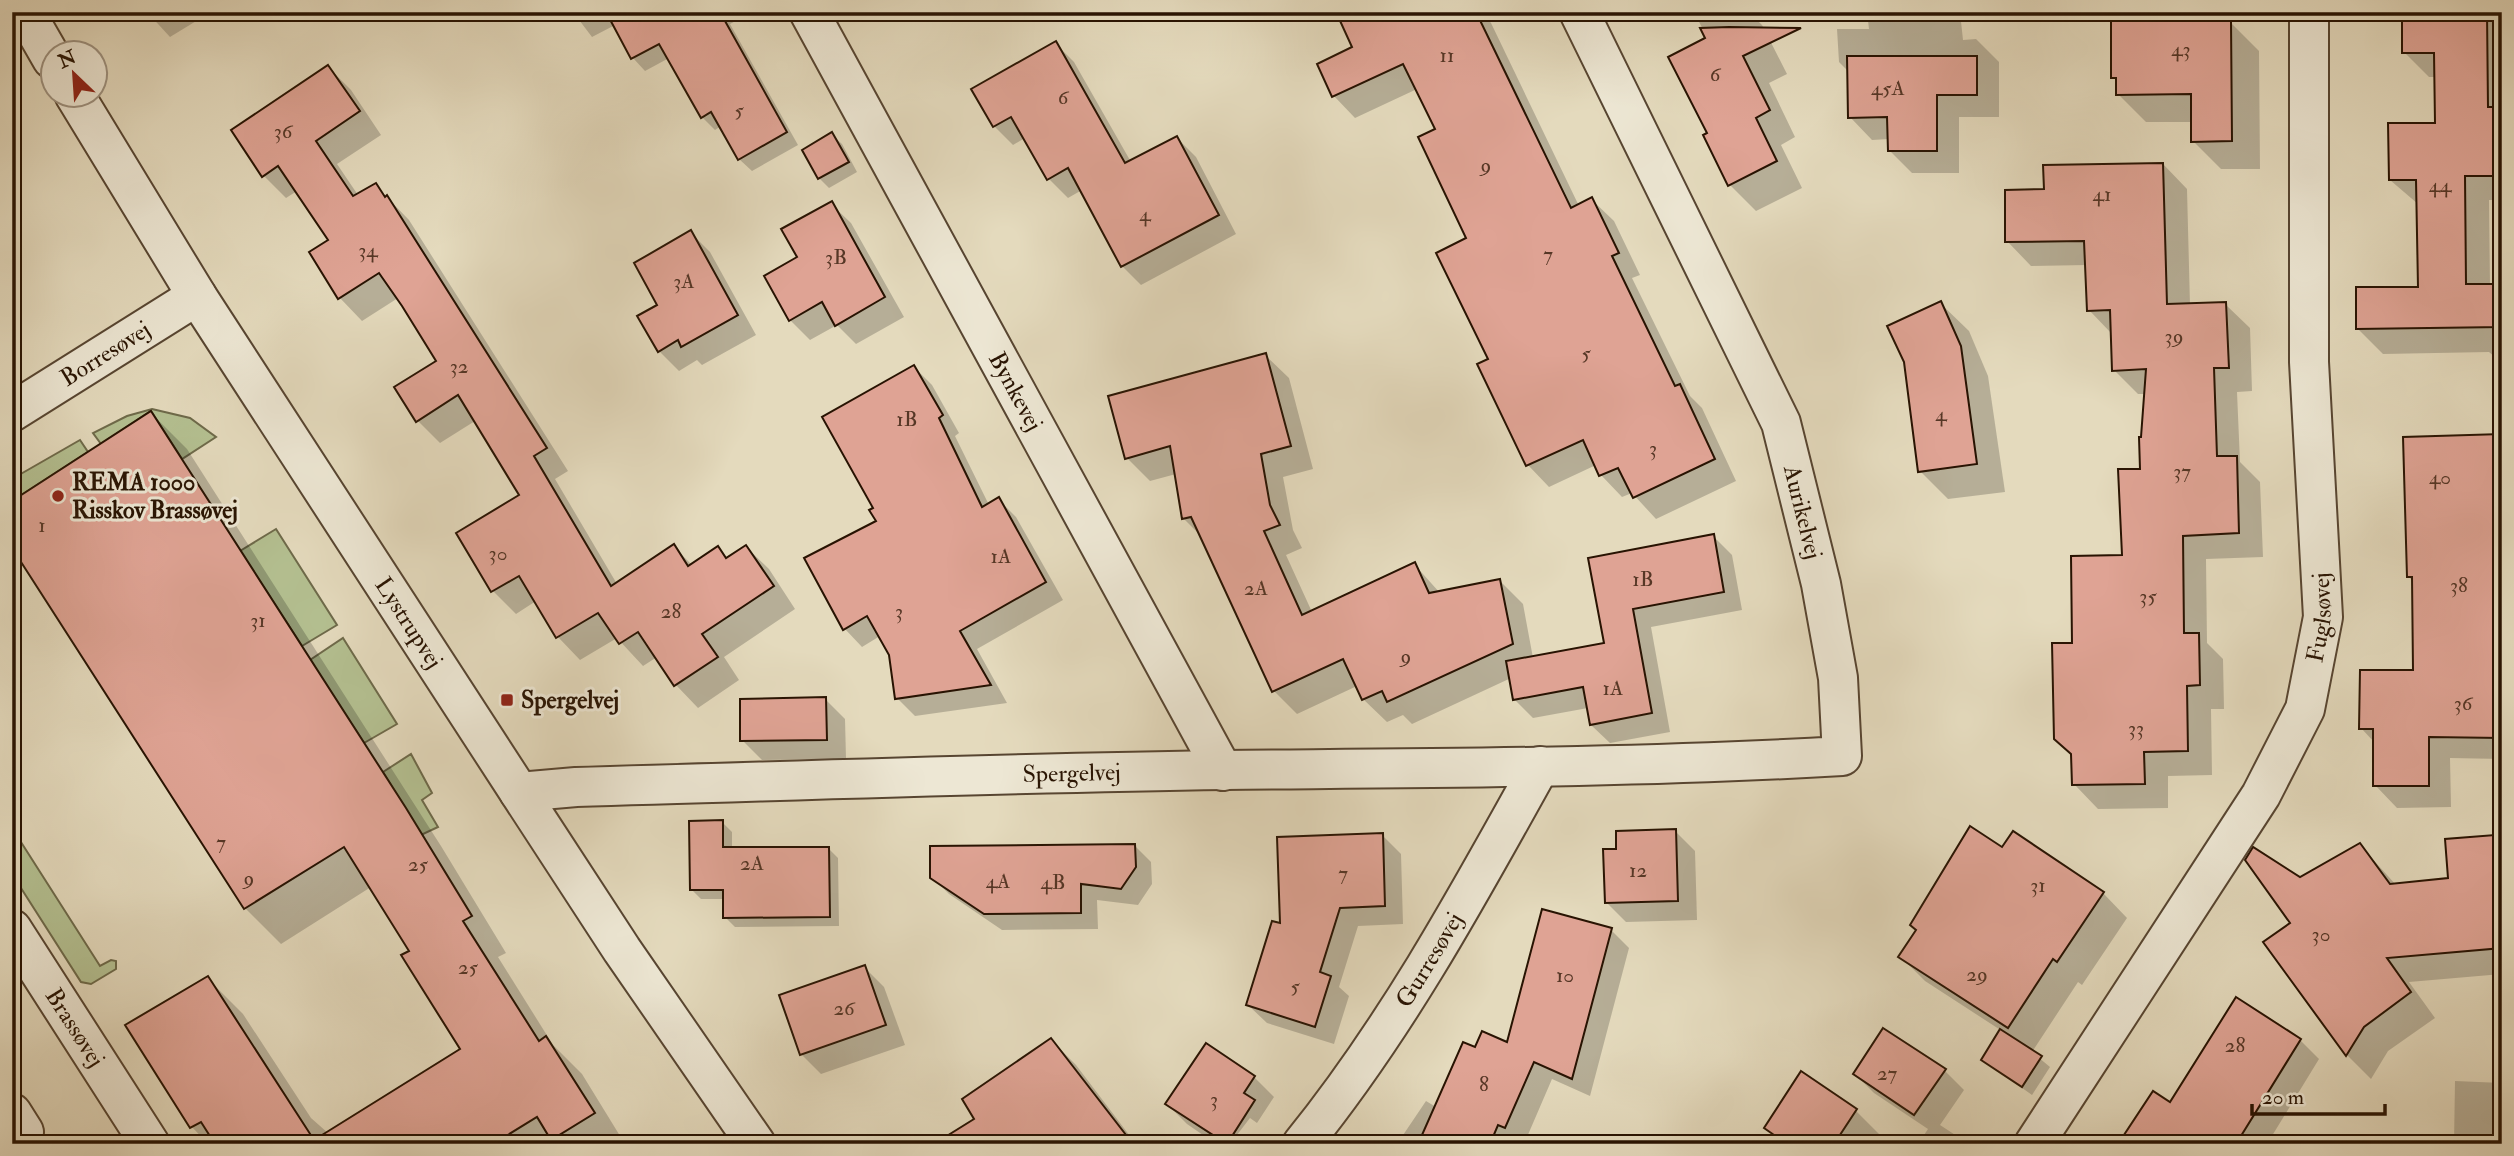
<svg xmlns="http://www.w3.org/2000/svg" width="2514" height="1156" viewBox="0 0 2514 1156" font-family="'IM FELL Double Pica',serif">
  <rect width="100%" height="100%" fill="#e4dabd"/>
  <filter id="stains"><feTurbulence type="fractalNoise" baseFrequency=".00286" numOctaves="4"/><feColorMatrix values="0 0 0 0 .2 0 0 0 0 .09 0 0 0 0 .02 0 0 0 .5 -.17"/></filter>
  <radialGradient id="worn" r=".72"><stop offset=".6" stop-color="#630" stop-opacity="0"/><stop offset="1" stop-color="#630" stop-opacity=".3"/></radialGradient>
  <g fill="#b4c091" stroke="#6e6a4a" stroke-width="2">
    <path d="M 152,409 L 190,418 L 216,437 L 182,459 L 151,411 L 101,444 L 93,433 L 127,416 Z"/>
    <path d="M 80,440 L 88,452 L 12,501 L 12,479 Z"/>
    <path d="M 276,529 L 337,625 L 302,646 L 240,551 Z"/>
    <path d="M 343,638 L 397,724 L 364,743 L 310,660 Z"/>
    <path d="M 411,754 L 432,793 L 422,800 L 438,827 L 421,835 L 383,772 Z"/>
    <path d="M 12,828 L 100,966 L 111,960 L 116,961 L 116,969 L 91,984 L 81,982 L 12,874 Z"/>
  </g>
  <g fill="#0003">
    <path d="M 147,12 L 211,12 L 170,37 Z"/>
    <path d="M 573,12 L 752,12 L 730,24 L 798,145 L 752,171 L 739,159 L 721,126 L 715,130 L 702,117 L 669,58 L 645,71 L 633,58 L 615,25 L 592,37 Z"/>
    <path d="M 1338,12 L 1481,12 L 1491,23 L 1579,206 L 1592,200 L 1614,221 L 1640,275 L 1632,278 L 1690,396 L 1702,408 L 1736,481 L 1656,519 L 1632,493 L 1622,497 L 1601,475 L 1596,465 L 1549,487 L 1528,465 L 1479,365 L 1490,360 L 1468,239 L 1437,129 L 1417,89 L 1355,118 L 1334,96 L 1354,48 Z"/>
    <path d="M 1709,12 L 1749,12 L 1762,25 L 1787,74 L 1769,83 L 1795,137 L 1781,145 L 1802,188 L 1756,211 L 1730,185 L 1709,134 L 1708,39 L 1697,18 Z"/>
    <path d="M 1867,12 L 1960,12 L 1963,40 L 1976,39 L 1999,62 L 1999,117 L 1959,117 L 1959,173 L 1912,173 L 1890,151 L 1889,139 L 1872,140 L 1850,117 L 1849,72 L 1839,62 L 1837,29 L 1869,29 Z"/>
    <path d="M 2403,12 L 2502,14 L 2502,200 L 2489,200 L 2490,285 L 2502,285 L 2502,363 L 2489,352 L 2383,354 L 2358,329 L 2419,289 L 2418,204 L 2390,180 L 2437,125 L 2436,77 L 2429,77 L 2404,52 Z"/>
    <path d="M 2230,22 L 2259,51 L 2260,169 L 2221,169 L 2193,141 L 2193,122 L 2146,122 L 2118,94 L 2118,82 L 2113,77 Z"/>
    <path d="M 1055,43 L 1074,62 L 1131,162 L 1177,138 L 1196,157 L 1236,234 L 1141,285 L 1122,266 L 1082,190 L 1068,198 L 1049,179 L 1025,138 L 1013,145 L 994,126 Z"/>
    <path d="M 328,67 L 351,90 L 381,135 L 337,164 L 358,195 L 375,185 L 409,220 L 568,471 L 555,479 L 617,584 L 673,546 L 692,565 L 718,549 L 728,559 L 746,547 L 769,569 L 795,609 L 724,657 L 739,680 L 698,708 L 676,685 L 657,657 L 643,666 L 617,638 L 580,660 L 558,637 L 536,601 L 516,614 L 493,591 L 458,533 L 522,496 L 475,421 L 440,443 L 417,420 L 439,362 L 398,298 L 362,321 L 340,298 L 330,241 L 297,191 L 286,198 L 263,175 Z"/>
    <path d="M 832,135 L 842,144 L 857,172 L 829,188 L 819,178 Z"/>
    <path d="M 2163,164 L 2187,189 L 2190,305 L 2225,304 L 2250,328 L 2252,391 L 2237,392 L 2240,462 L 2260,482 L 2263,557 L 2206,559 L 2207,643 L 2223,659 L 2224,709 L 2211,709 L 2212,775 L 2168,776 L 2168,808 L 2098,809 L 2074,784 L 2141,470 L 2146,394 L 2138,394 L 2114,370 L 2112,334 L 2089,310 L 2087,265 L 2031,266 L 2007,241 L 2045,191 Z"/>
    <path d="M 831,204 L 851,223 L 904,317 L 856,344 L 837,325 L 810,340 L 790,320 L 800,258 Z"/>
    <path d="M 690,232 L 710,252 L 756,335 L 702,365 L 697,360 L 679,371 L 659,351 L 660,305 Z"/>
    <path d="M 1940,303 L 1969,331 L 1988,376 L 2005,492 L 1948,499 L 1920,471 Z"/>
    <path d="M 1265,355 L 1289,378 L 1313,469 L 1283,477 L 1293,530 L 1302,548 L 1286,555 L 1312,612 L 1414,564 L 1440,593 L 1500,581 L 1523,604 L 1533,658 L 1606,644 L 1590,560 L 1713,536 L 1732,555 L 1742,610 L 1651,627 L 1670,732 L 1610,743 L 1591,725 L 1588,708 L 1533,718 L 1514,699 L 1511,678 L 1412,724 L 1403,715 L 1387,722 L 1363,699 L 1357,686 L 1297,714 L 1274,691 L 1202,537 L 1183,518 L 1176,474 L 1150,481 L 1127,458 Z"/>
    <path d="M 914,367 L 932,385 L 959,433 L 955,436 L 989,505 L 998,499 L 1016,517 L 1063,600 L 977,649 L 1007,703 L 915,716 L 897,698 L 891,655 L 880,636 L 862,647 L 845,629 L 806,558 L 878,522 L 875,509 Z"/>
    <path d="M 151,413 L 187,449 L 441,846 L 506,953 L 498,957 L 553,1045 L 582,1074 L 625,1144 L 208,1144 L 192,1127 L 128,1025 L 207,978 L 243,1014 L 311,1118 L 328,1133 L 462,1050 L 411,951 L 371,887 L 281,944 L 245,908 Z"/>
    <path d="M 2502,436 L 2502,759 L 2450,758 L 2451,807 L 2397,808 L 2375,785 L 2374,742 L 2361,728 L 2415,672 L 2414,582 L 2408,576 Z"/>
    <path d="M 825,699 L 845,719 L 846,759 L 762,760 L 742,740 Z"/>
    <path d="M 722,822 L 732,832 L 732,849 L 828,848 L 838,858 L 839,926 L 735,927 L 725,917 L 725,899 L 701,899 L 691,889 Z"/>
    <path d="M 1675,831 L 1695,851 L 1697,920 L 1626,922 L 1606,902 L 1618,850 Z"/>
    <path d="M 1382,835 L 1401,854 L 1403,924 L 1358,926 L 1339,987 L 1349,996 L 1334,1044 L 1267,1023 L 1248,1005 L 1282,926 Z"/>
    <path d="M 2502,836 L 2502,974 L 2409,982 L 2435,1018 L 2388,1051 L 2371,1079 L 2347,1055 L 2292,923 L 2300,879 L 2360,845 L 2396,885 L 2450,880 L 2447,841 Z"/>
    <path d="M 1134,845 L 1151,862 L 1152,884 L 1138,905 L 1097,900 L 1098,929 L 1002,930 L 949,894 L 932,877 Z"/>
    <path d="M 2003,850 L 2103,893 L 2127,918 L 2082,985 L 2078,982 L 2032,1052 L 2050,1067 L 2032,1095 L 1983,1060 L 2002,1031 L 1925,981 L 1901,957 Z"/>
    <path d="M 1611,930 L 1629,948 L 1590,1096 L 1552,1079 L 1524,1144 L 1397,1144 L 1426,1101 L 1436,1107 L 1476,1049 L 1508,1044 Z"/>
    <path d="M 864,967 L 884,987 L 905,1045 L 821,1074 L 801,1054 Z"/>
    <path d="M 2236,1000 L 2300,1040 L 2319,1059 L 2267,1144 L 2133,1144 L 2170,1104 Z"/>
    <path d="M 1051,1040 L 1076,1065 L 1136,1144 L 937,1144 L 977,1119 Z"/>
    <path d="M 1944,1070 L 1964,1090 L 1940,1125 L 1969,1144 L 1918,1144 L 1928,1129 L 1874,1093 L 1855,1074 Z"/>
    <path d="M 1254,1077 L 1274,1097 L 1257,1123 L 1250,1118 L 1230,1144 L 1216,1144 L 1187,1124 L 1167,1104 Z"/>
    <path d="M 2455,1081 L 2502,1083 L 2502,1144 L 2454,1144 Z"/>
    <path d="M 1856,1111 L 1882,1137 L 1878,1144 L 1782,1144 L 1766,1127 Z"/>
  </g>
  <g fill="#dfa394" stroke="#281302" stroke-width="2">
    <path d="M 606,12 L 720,12 L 787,132 L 738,160 L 711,112 L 701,118 L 659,44 L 631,59 Z"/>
    <path d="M 1336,12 L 1476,12 L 1571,208 L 1592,197 L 1619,253 L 1612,256 L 1675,386 L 1680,384 L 1715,459 L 1633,498 L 1618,468 L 1599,476 L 1583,440 L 1526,466 L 1477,364 L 1488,359 L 1436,253 L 1466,238 L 1418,137 L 1435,129 L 1403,64 L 1332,97 L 1317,64 L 1352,47 Z"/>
    <path d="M 2402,12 L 2487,12 L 2488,107 L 2502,107 L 2502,176 L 2465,176 L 2466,284 L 2502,284 L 2502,327 L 2356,329 L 2356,287 L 2418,287 L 2416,180 L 2389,180 L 2388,123 L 2435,123 L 2434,53 L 2402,53 Z"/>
    <path d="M 2111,21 L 2231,21 L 2232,141 L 2191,142 L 2191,94 L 2116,95 L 2116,78 L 2111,78 Z"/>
    <path d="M 1729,27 L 1801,28 L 1743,56 L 1770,110 L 1756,118 L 1777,161 L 1728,186 L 1703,135 L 1707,133 L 1668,57 L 1705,38 L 1700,28 Z"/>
    <path d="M 1056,41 L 1125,163 L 1177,136 L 1219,215 L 1121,267 L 1068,168 L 1047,180 L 1011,117 L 993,127 L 971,89 Z"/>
    <path d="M 1847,56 L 1977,56 L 1977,95 L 1937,95 L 1937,151 L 1888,151 L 1887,117 L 1848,118 Z"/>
    <path d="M 328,65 L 360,111 L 316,141 L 353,196 L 376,183 L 385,197 L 387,195 L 547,448 L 534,456 L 611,586 L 674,544 L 688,566 L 718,546 L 726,558 L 746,545 L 774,586 L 702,634 L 718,657 L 674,686 L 638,632 L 619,644 L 598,613 L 556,638 L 519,576 L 491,592 L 456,533 L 519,495 L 458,395 L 416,422 L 394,387 L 436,361 L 402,306 L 379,273 L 338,299 L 309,252 L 328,240 L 278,166 L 262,177 L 231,130 Z"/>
    <path d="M 832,132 L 849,162 L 818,179 L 802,150 Z"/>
    <path d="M 2163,163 L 2167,304 L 2226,302 L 2229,368 L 2214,368 L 2217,456 L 2237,456 L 2239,533 L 2183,536 L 2184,633 L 2199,633 L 2200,685 L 2187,686 L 2188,751 L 2144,752 L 2145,784 L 2072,785 L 2071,754 L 2054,739 L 2052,643 L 2072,643 L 2071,556 L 2122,555 L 2118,469 L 2140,469 L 2139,437 L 2141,437 L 2146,369 L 2112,371 L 2110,310 L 2087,311 L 2084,241 L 2005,242 L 2005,190 L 2044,189 L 2043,165 Z"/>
    <path d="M 832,201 L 885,297 L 835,326 L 822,302 L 789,321 L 764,276 L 797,257 L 781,229 Z"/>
    <path d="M 691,230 L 738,315 L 681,347 L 678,340 L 658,352 L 637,316 L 657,305 L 634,263 Z"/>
    <path d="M 1941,301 L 1961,346 L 1977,464 L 1918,472 L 1904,362 L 1887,326 Z"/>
    <path d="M 1266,353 L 1291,446 L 1261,454 L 1270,505 L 1280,525 L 1264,531 L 1302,615 L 1415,562 L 1429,593 L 1500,579 L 1513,644 L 1387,702 L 1382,691 L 1362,700 L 1343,659 L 1272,692 L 1191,517 L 1182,519 L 1170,446 L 1125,459 L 1108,396 Z"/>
    <path d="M 914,365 L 943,415 L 939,418 L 982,507 L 999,497 L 1046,582 L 960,631 L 991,685 L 895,699 L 889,655 L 867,616 L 843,630 L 804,558 L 876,521 L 869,510 L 873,508 L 822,417 Z"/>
    <path d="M 151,411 L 406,808 L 472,916 L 463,921 L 539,1041 L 546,1036 L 595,1113 L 551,1140 L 537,1117 L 493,1144 L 215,1144 L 201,1122 L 190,1128 L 125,1025 L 208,976 L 314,1140 L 460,1049 L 401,955 L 409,951 L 344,847 L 244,909 L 12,548 L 12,501 Z"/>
    <path d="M 2502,434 L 2502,738 L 2429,737 L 2429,786 L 2373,786 L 2373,729 L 2359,729 L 2360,670 L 2413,670 L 2412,577 L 2407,577 L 2403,437 Z"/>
    <path d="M 1714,534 L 1724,592 L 1633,609 L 1652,713 L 1590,725 L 1583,687 L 1513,700 L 1506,661 L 1604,643 L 1588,558 Z"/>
    <path d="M 826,697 L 827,740 L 740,741 L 740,699 Z"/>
    <path d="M 723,820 L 723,847 L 829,847 L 830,917 L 723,918 L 723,890 L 690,890 L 689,821 Z"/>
    <path d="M 1970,826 L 2002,847 L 2013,831 L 2104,892 L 2057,962 L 2053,959 L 2008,1028 L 1898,957 L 1916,930 L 1910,925 Z"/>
    <path d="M 1676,829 L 1678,901 L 1605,903 L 1603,849 L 1616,849 L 1616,831 Z"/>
    <path d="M 1383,833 L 1385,906 L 1340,908 L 1320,972 L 1331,976 L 1315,1027 L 1246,1005 L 1272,921 L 1280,923 L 1277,837 Z"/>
    <path d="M 2495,835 L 2502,948 L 2387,958 L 2411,992 L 2364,1027 L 2346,1056 L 2263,942 L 2290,923 L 2245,860 L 2253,847 L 2300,877 L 2360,843 L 2390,884 L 2448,878 L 2445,839 Z"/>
    <path d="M 1135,844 L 1136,867 L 1121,889 L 1081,884 L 1081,913 L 984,914 L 930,878 L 930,846 Z"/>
    <path d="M 1542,909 L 1612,928 L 1572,1079 L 1534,1062 L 1505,1128 L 1498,1125 L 1490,1144 L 1418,1144 L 1463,1042 L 1475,1047 L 1482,1031 L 1507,1042 Z"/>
    <path d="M 865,965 L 886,1025 L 800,1055 L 779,995 Z"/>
    <path d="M 2236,997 L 2301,1039 L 2236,1144 L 2118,1144 L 2153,1091 L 2170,1102 Z"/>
    <path d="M 1883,1028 L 1946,1069 L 1914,1115 L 1853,1074 Z"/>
    <path d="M 2000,1029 L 2042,1056 L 2022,1087 L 1981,1060 Z"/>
    <path d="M 1051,1038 L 1133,1144 L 934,1144 L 974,1119 L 962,1099 Z"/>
    <path d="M 1206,1043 L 1255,1076 L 1244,1093 L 1255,1100 L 1227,1144 L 1165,1104 Z"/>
    <path d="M 1801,1071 L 1857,1109 L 1834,1144 L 1787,1144 L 1764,1128 Z"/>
  </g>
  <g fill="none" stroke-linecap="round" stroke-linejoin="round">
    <defs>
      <g id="minor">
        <path id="s1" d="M 809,12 L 1223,771"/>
        <path id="s2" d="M 12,412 L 197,296"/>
        <path id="s3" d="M 519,792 L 576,787 C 792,781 1009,773 1225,770 C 1431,768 1637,768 1842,756 L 1838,678 L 1821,584 L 1781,423 L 1579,12"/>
        <path id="s4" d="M 12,929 L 150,1144"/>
        <path d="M 12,1113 L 24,1132"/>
        <path id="s5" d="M 1302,1144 C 1396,1028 1468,896 1540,766"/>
        <path id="s6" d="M 2034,1144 L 2261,795 L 2305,709 L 2323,617 L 2309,362 L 2309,12"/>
      </g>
      <g id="tertiary">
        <path d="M 25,12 L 52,59"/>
        <path id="s7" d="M 74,94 L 197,296 L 519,792 L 622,950 L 756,1144"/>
      </g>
    </defs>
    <use href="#minor" stroke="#574531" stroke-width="42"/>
    <use href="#tertiary" stroke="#574531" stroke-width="42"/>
    <use href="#minor" stroke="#ede7d4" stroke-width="38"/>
    <use href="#tertiary" stroke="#ede7d4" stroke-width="38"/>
  </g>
  <g fill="#8f2418" stroke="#ede7d4" stroke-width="2.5">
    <circle cx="58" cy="496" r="7"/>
    <rect x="500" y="693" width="14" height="14" rx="3.5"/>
  </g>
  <g text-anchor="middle" stroke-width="6" stroke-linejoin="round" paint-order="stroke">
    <g font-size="21" fill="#563726">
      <text x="2181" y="56">43</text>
      <text x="1447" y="62">11</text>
      <text x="1715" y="81">6</text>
      <text x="1888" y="95">45A</text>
      <text x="1063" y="104">6</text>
      <text x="739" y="117">5</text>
      <text x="283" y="138">36</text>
      <text x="1486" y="172">9</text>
      <text x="2440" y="192">44</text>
      <text x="2102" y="201">41</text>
      <text x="1145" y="221">4</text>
      <text x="368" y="257">34</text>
      <text x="1548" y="261">7</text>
      <text x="836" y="264">3B</text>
      <text x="684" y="288">3A</text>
      <text x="2174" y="343">39</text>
      <text x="1586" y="360">5</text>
      <text x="459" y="373">32</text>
      <text x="1941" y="421">4</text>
      <text x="907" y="426">1B</text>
      <text x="1653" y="455">3</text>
      <text x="2182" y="478">37</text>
      <text x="2440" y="484">40</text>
      <text x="42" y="532">1</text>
      <text x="498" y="560">30</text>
      <text x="1001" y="563">1A</text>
      <text x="1643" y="586">1B</text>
      <text x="2459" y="592">38</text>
      <text x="1256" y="595">2A</text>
      <text x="2148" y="603">35</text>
      <text x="671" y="618">28</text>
      <text x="899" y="618">3</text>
      <text x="258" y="627">31</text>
      <text x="1406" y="663">9</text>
      <text x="1613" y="695">1A</text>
      <text x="2463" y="710">36</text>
      <text x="2136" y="735">33</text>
      <text x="221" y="849">7</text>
      <text x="752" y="870">2A</text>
      <text x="418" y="871">25</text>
      <text x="1638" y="877">12</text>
      <text x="1343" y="880">7</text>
      <text x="249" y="885">9</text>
      <text x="998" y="888">4A</text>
      <text x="1053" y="889">4B</text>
      <text x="2038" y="892">31</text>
      <text x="2321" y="941">30</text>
      <text x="468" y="974">25</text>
      <text x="1977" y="981">29</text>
      <text x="1565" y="982">10</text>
      <text x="1295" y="993">5</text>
      <text x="844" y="1015">26</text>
      <text x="2235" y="1052">28</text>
      <text x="1887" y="1080">27</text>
      <text x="1484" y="1091">8</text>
      <text x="1214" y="1106">3</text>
    </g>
    <g font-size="24" fill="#281302" stroke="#ede7d4">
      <text dy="8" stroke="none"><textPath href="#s2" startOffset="110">Borresøvej</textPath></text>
      <text dy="8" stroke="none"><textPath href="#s1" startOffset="432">Bynkevej</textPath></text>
      <text transform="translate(1803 512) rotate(76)" y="8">Aurikelvej</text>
      <text dy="8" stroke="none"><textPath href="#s6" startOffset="606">Fuglsøvej</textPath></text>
      <text dy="8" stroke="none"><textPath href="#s7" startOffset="626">Lystrupvej</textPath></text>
      <text dy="8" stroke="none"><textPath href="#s3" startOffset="553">Spergelvej</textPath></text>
      <text dy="8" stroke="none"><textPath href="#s5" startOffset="224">Gurresøvej</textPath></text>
      <text dy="8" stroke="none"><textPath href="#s4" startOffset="117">Brassøvej</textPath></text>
    </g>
    <g font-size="24" font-weight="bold" fill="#281302" stroke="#ede7d4" text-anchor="start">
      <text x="72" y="490">REMA 1000<tspan x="72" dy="28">Risskov Brassøvej</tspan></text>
      <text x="521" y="708">Spergelvej</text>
    </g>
  </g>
  <rect width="2514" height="1156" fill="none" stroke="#e4dabd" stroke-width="42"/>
  <rect x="14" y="14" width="2486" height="1128" fill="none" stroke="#281302" stroke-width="3.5"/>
  <rect x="21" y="21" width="2472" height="1114" fill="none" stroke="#281302" stroke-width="2"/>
  <g transform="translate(74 74) rotate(335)"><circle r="33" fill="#ede7d4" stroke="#9e9280" stroke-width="2"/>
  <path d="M0-5L12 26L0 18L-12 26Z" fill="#8f2418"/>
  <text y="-10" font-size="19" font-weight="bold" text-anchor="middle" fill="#281302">N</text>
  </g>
  <path d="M2252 1104v10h133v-10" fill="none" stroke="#281302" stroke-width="3.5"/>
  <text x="2262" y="1104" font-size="21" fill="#281302" stroke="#ede7d4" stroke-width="5" paint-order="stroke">20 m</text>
  <rect width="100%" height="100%" filter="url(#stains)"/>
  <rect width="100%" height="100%" fill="url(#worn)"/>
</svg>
